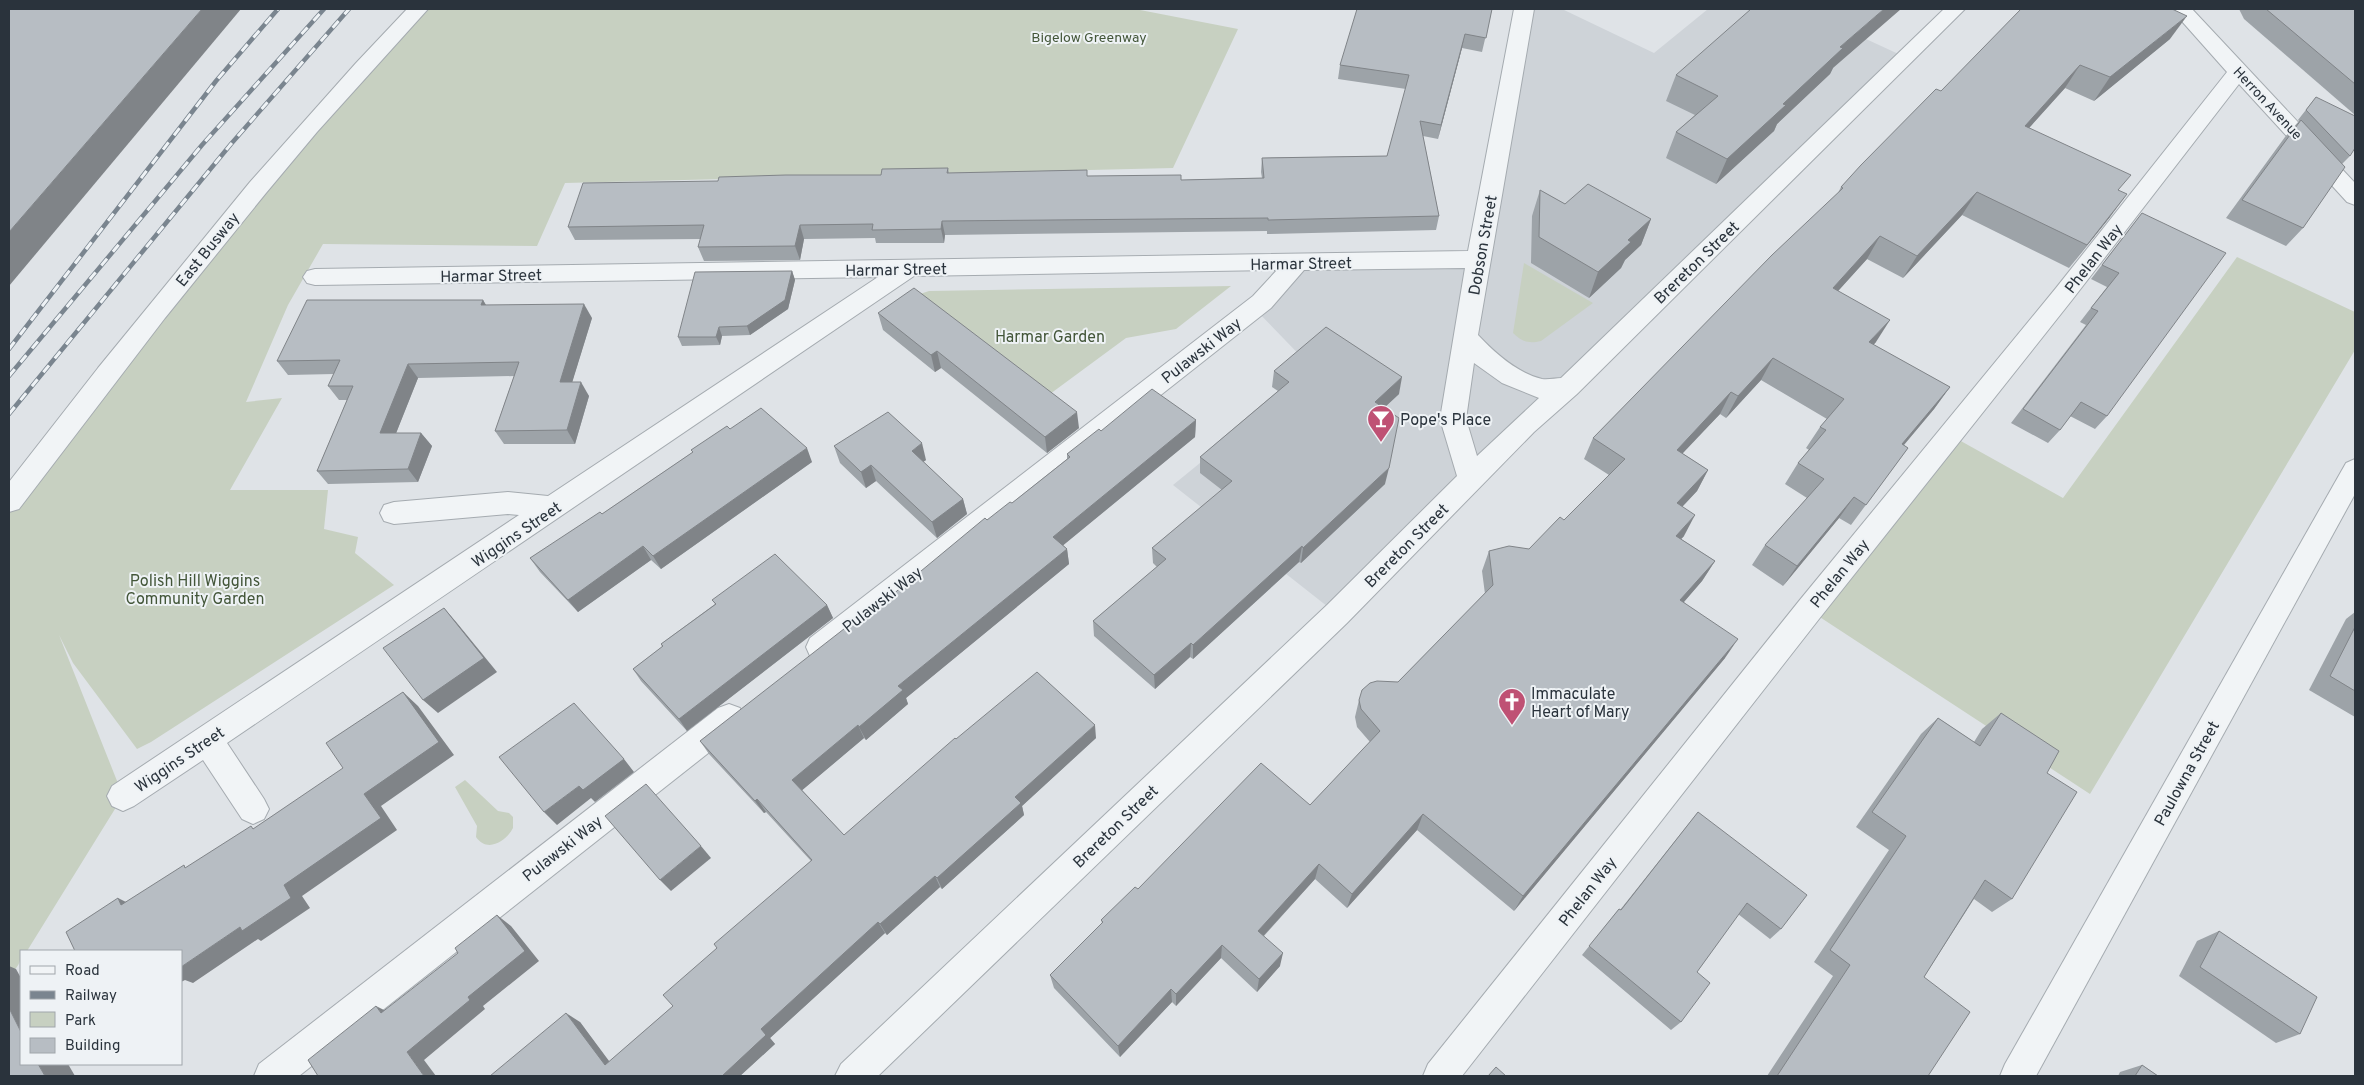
<svg xmlns="http://www.w3.org/2000/svg" width="2364" height="1085" viewBox="0 0 2364 1085" font-family="Overpass,sans-serif">
  <rect width="100%" height="100%" fill="#dfe3e7"/>
  <path fill="#ced3d8" d="M 1524,9 L 1562,9 L 1654,53 L 1708,9 L 1801,9 L 1905,57 L 1337,614 L 1173,485 L 1314,370 L 1254,308 L 1297,263 L 1478,259 Z"/>
  <g fill="#c7d0c1">
    <path d="M 418,9 L 1135,9 L 1238,29 L 1173,168 L 565,183 L 537,246 L 323,244 L 288,305 L 246,402 L 282,398 L 230,490 L 328,490 L 324,529 L 358,537 L 355,553 L 394,585 L 151,742 L 137,749 L 73,663 L 59,635 L 123,796 L 27,951 L 21,951 C 21,963 18,968 9,974 L 9,501 L 217,234 L 373,55 Z"/>
    <path d="M 2237,257 L 2355,312 L 2355,350 L 2090,794 L 1809,610 L 1950,435 L 2063,498 Z"/>
    <path d="M 1524,263 L 1593,303 L 1541,341 C 1529,344 1522,342 1513,333 Z"/>
    <path d="M 1231,286 L 1176,329 L 1126,338 L 1050,394 L 917,295 L 929,291 Z"/>
    <path d="M 465,780 L 498,811 L 509,813 L 513,817 L 513,828 C 506,842 487,853 476,837 L 477,826 L 455,787 Z"/>
  </g>
  <g fill="none" stroke-linecap="round" stroke-linejoin="round">
    <defs>
      <g id="minor">
        <path d="M 407,9 L 428,9 L 317,132 L 266,193 L 165,318 L 19,509 L 9,512 L 9,482 L 98,368 L 250,182 L 356,63 Z"/>
        <path d="M 1514,9 L 1534,9 L 1478,335 C 1495,353 1517,373 1542,379 C 1548,380 1556,378 1561,378 L 1944,9 L 1965,9 L 1577,394 L 1534,432 L 1347,623 L 878,1076 L 835,1076 L 841,1064 L 1327,605 L 1457,476 L 1440,419 L 1465,268 L 1304,270 L 1271,308 L 830,656 L 820,660 L 810,656 L 806,647 L 810,638 L 1253,296 L 1277,270 L 914,276 L 227,743 L 264,799 L 269,809 L 264,819 L 253,824 L 242,819 L 203,760 L 134,806 L 123,811 L 112,806 L 107,796 L 112,786 L 519,515 L 508,514 L 394,524 L 384,521 L 380,513 L 384,505 L 394,502 L 508,492 L 548,496 L 878,277 L 315,285 L 307,283 L 303,277 L 307,271 L 315,269 L 1468,251 ZM 1474,363 L 1502,383 L 1539,398 L 1477,456 L 1466,419 Z"/>
        <path d="M 2171,9 L 2192,9 L 2355,183 L 2355,205 L 2347,202 L 2239,84 L 2072,300 L 1819,619 L 1462,1076 L 1423,1076 L 1428,1064 L 1799,601 L 2056,288 L 2227,72 Z"/>
        <path d="M 2355,459 L 2355,494 L 2036,1076 L 2000,1076 L 2005,1064 L 2346,463 Z"/>
        <path d="M 729,704 L 740,708 L 744,718 L 740,728 L 299,1076 L 254,1076 L 259,1064 L 718,708 Z"/>
      </g>
    </defs>
    <use href="#minor" stroke="#a5abb0" stroke-width="2"/>
    <use href="#minor" fill="#f1f4f6" fill-rule="evenodd"/>
    <defs>
      <g id="rail">
        <path d="M 9,349 L 216,81 L 278,9"/>
        <path d="M 9,376 L 202,145 L 324,9"/>
        <path d="M 9,414 L 231,144 L 349,9"/>
      </g>
    </defs>
    <use href="#rail" stroke="#7a858f" stroke-width="4.5"/>
    <use href="#rail" stroke="#eef2f5" stroke-width="3" stroke-dasharray="9" stroke-linecap="butt"/>
  </g>
  <g fill="#9da3a8">
    <path d="M 1492,9 L 1482,52 L 1462,48 L 1438,139 L 1423,136 L 1439,216 L 1436,230 L 1267,234 L 1267,231 L 945,235 L 944,243 L 876,243 L 875,238 L 804,239 L 800,260 L 704,261 L 698,247 L 701,239 L 575,240 L 568,227 L 718,181 L 881,175 L 948,168 L 949,173 L 1087,170 L 1087,176 L 1181,180 L 1262,178 L 1261,172 L 1262,158 L 1387,156 L 1406,89 L 1338,79 L 1340,65 Z"/>
    <path d="M 2239,9 L 2355,9 L 2355,115 L 2244,19 Z"/>
    <path d="M 2170,39 L 2094,101 L 2065,88 L 2029,128 L 2119,190 L 2110,217 L 2069,268 L 1962,215 L 1903,278 L 1867,259 L 1838,291 L 1876,342 L 1873,345 L 1950,387 L 1934,409 L 1904,445 L 1908,448 L 1851,525 L 1839,518 L 1783,586 L 1752,565 L 1765,545 L 1807,498 L 1785,484 L 1798,463 L 1809,450 L 1806,448 L 1820,427 L 1827,419 L 1761,380 L 1726,418 L 1720,414 L 1682,453 L 1708,470 L 1697,491 L 1682,507 L 1684,536 L 1681,539 L 1715,561 L 1702,581 L 1684,602 L 1725,658 L 1514,911 L 1417,830 L 1347,908 L 1315,879 L 1264,936 L 1280,966 L 1257,992 L 1221,958 L 1176,1006 L 1172,1002 L 1120,1057 L 1054,988 L 1050,975 L 1102,923 L 1101,920 L 1138,889 L 1310,805 L 1370,742 L 1357,727 L 1355,717 L 1359,700 L 1398,682 L 1485,594 L 1482,571 L 1489,551 L 1529,549 L 1564,520 L 1609,475 L 1584,459 L 1593,438 L 1838,193 L 1841,187 L 1941,91 Z"/>
    <path d="M 1833,68 L 1830,74 L 1777,124 L 1774,131 L 1716,184 L 1666,158 L 1676,132 L 1695,115 L 1666,101 L 1676,75 Z"/>
    <path d="M 2316,97 L 2350,156 L 2342,164 L 2303,228 L 2286,246 L 2226,218 L 2285,137 L 2299,121 L 2298,120 Z"/>
    <path d="M 1540,190 L 1565,204 L 1651,219 L 1641,245 L 1625,260 L 1621,268 L 1589,298 L 1531,263 L 1532,216 Z"/>
    <path d="M 2142,213 L 2107,416 L 2095,429 L 2070,416 L 2060,430 L 2048,443 L 2011,423 L 2086,325 L 2080,322 L 2107,287 L 2091,279 Z"/>
    <path d="M 792,271 L 795,280 L 788,309 L 750,335 L 722,336 L 720,345 L 682,346 L 678,337 Z"/>
    <path d="M 483,300 L 486,305 L 592,318 L 572,382 L 589,396 L 575,444 L 504,444 L 495,431 L 514,376 L 418,378 L 396,433 L 421,433 L 432,446 L 418,482 L 328,484 L 317,471 L 347,400 L 339,400 L 328,386 L 334,374 L 288,375 L 277,361 Z"/>
    <path d="M 878,313 L 1079,428 L 1047,453 L 941,368 L 935,372 L 883,330 Z"/>
    <path d="M 1274,371 L 1399,394 L 1384,408 L 1385,484 L 1301,563 L 1299,562 L 1193,659 L 1190,657 L 1155,689 L 1094,636 L 1093,621 L 1157,567 L 1153,563 L 1152,548 L 1222,490 L 1200,473 L 1200,457 L 1278,391 L 1272,387 Z"/>
    <path d="M 1196,420 L 1195,437 L 1063,545 L 1067,549 L 1069,564 L 906,698 L 908,704 L 866,740 L 864,738 L 802,790 L 844,835 L 956,739 L 1096,738 L 1022,806 L 1024,815 L 942,889 L 940,887 L 887,935 L 885,933 L 770,1038 L 775,1044 L 740,1076 L 490,1076 L 580,1022 L 609,1062 L 673,1006 L 717,948 L 811,861 L 766,812 L 764,813 L 709,754 L 700,741 L 850,626 L 886,600 L 987,520 L 1012,503 L 1067,459 L 1067,454 L 1101,431 Z"/>
    <path d="M 730,429 L 812,462 L 661,569 L 651,560 L 578,612 L 540,572 L 530,558 L 602,514 L 693,452 L 691,450 Z"/>
    <path d="M 834,446 L 926,460 L 923,462 L 963,499 L 967,514 L 937,538 L 876,481 L 866,488 L 840,463 Z"/>
    <path d="M 712,600 L 827,605 L 833,618 L 687,731 L 641,681 L 633,669 L 662,647 L 661,644 L 715,604 Z"/>
    <path d="M 2355,612 L 2355,717 L 2309,690 L 2346,619 Z"/>
    <path d="M 2001,713 L 2047,773 L 2012,899 L 1992,912 L 1974,899 L 1924,977 L 1928,1076 L 1767,1076 L 1833,976 L 1814,962 L 1889,850 L 1856,827 L 1921,734 L 1938,718 L 1974,742 L 1982,729 Z"/>
    <path d="M 1698,812 L 1781,929 L 1770,939 L 1738,914 L 1697,972 L 1681,1022 L 1671,1030 L 1582,955 L 1619,909 L 1620,910 Z"/>
    <path d="M 2219,931 L 2300,1034 L 2276,1043 L 2179,976 L 2197,941 Z"/>
    <path d="M 2142,1065 L 2158,1076 L 2118,1076 L 2120,1072 Z"/>
  </g>
  <g fill="#808488">
    <path d="M 202,9 L 241,9 L 9,286 L 9,232 Z"/>
    <path d="M 1884,9 L 1901,9 L 1833,68 L 1830,74 L 1777,124 L 1774,131 L 1716,184 L 1727,159 L 1840,47 Z"/>
    <path d="M 2187,16 L 2170,39 L 2094,101 L 2110,77 Z"/>
    <path d="M 1465,34 L 1462,48 L 1438,139 L 1441,125 Z"/>
    <path d="M 2080,65 L 2065,88 L 2010,149 L 2025,126 Z"/>
    <path d="M 1977,192 L 1962,215 L 1903,278 L 1917,256 Z"/>
    <path d="M 2127,194 L 2110,217 L 2069,268 L 2087,245 Z"/>
    <path d="M 1651,219 L 1641,245 L 1625,260 L 1621,268 L 1589,298 L 1598,272 L 1628,240 Z"/>
    <path d="M 942,221 L 945,235 L 944,243 L 941,229 Z"/>
    <path d="M 800,225 L 804,239 L 800,260 L 795,246 Z"/>
    <path d="M 1880,236 L 1867,259 L 1820,311 L 1833,288 Z"/>
    <path d="M 792,271 L 795,280 L 788,309 L 750,335 L 747,326 Z"/>
    <path d="M 483,300 L 491,314 L 481,305 Z"/>
    <path d="M 584,304 L 592,318 L 568,396 L 560,382 Z"/>
    <path d="M 1890,320 L 1876,342 L 1855,365 L 1869,342 Z"/>
    <path d="M 719,327 L 722,336 L 720,345 L 716,337 Z"/>
    <path d="M 937,351 L 941,368 L 935,372 L 931,355 Z"/>
    <path d="M 1773,358 L 1761,380 L 1726,418 L 1738,396 Z"/>
    <path d="M 408,364 L 418,378 L 391,446 L 380,433 Z"/>
    <path d="M 1402,377 L 1399,394 L 1372,419 L 1375,402 Z"/>
    <path d="M 581,382 L 589,396 L 575,444 L 567,430 Z"/>
    <path d="M 1950,387 L 1934,409 L 1886,466 L 1902,444 Z"/>
    <path d="M 1731,392 L 1720,414 L 1666,471 L 1677,450 Z"/>
    <path d="M 1077,412 L 1079,428 L 1047,453 L 1045,437 Z"/>
    <path d="M 1196,420 L 1195,437 L 1055,552 L 1053,537 Z"/>
    <path d="M 421,433 L 432,446 L 418,482 L 408,469 Z"/>
    <path d="M 922,443 L 926,460 L 916,467 L 912,451 Z"/>
    <path d="M 807,448 L 812,462 L 661,569 L 653,556 Z"/>
    <path d="M 871,465 L 876,481 L 866,488 L 861,472 Z"/>
    <path d="M 1389,468 L 1385,484 L 1301,563 L 1303,548 Z"/>
    <path d="M 1708,470 L 1697,491 L 1666,524 L 1677,503 Z"/>
    <path d="M 1854,497 L 1839,518 L 1783,586 L 1797,566 Z"/>
    <path d="M 963,499 L 967,514 L 937,538 L 932,522 Z"/>
    <path d="M 1695,515 L 1684,536 L 1665,556 L 1676,536 Z"/>
    <path d="M 643,546 L 651,560 L 578,612 L 568,600 Z"/>
    <path d="M 1302,546 L 1299,562 L 1193,659 L 1193,645 Z"/>
    <path d="M 1067,549 L 1069,564 L 906,698 L 908,704 L 866,740 L 859,727 L 898,686 Z"/>
    <path d="M 1715,561 L 1702,581 L 1669,619 L 1680,600 Z"/>
    <path d="M 827,605 L 833,618 L 687,731 L 679,719 Z"/>
    <path d="M 444,608 L 457,623 L 497,672 L 438,713 L 423,700 Z"/>
    <path d="M 1738,639 L 1725,658 L 1514,911 L 1523,896 Z"/>
    <path d="M 1191,643 L 1190,657 L 1155,689 L 1154,675 Z"/>
    <path d="M 403,692 L 418,706 L 454,755 L 381,806 L 397,830 L 302,896 L 310,908 L 261,941 L 258,939 L 193,983 L 185,980 L 181,982 L 181,967 L 240,927 L 284,885 L 364,794 Z"/>
    <path d="M 858,725 L 864,738 L 800,792 L 792,780 Z"/>
    <path d="M 1095,725 L 1096,738 L 1022,806 L 1024,815 L 942,889 L 937,878 L 1015,797 Z"/>
    <path d="M 624,759 L 634,772 L 595,802 L 591,798 L 557,825 L 544,812 L 579,786 Z"/>
    <path d="M 757,799 L 766,812 L 764,813 L 755,801 Z"/>
    <path d="M 1423,814 L 1417,830 L 1347,908 L 1352,894 Z"/>
    <path d="M 701,846 L 711,858 L 671,891 L 660,880 Z"/>
    <path d="M 1319,864 L 1315,879 L 1256,944 L 1258,931 Z"/>
    <path d="M 935,876 L 940,887 L 887,935 L 880,924 Z"/>
    <path d="M 118,898 L 140,909 L 121,905 Z"/>
    <path d="M 497,915 L 511,926 L 539,961 L 483,1006 L 485,1009 L 424,1060 L 436,1076 L 424,1076 L 407,1052 L 468,997 Z"/>
    <path d="M 878,922 L 885,933 L 770,1038 L 775,1044 L 740,1076 L 722,1076 L 761,1029 Z"/>
    <path d="M 1222,945 L 1221,958 L 1176,1006 L 1176,994 Z"/>
    <path d="M 1283,953 L 1280,966 L 1257,992 L 1259,979 Z"/>
    <path d="M 9,966 L 16,969 L 21,978 L 21,1032 L 9,1008 Z"/>
    <path d="M 1171,989 L 1172,1002 L 1120,1057 L 1118,1046 Z"/>
    <path d="M 376,1006 L 394,1015 L 381,1013 Z"/>
    <path d="M 566,1013 L 580,1022 L 618,1073 L 605,1065 Z"/>
    <path d="M 38,1064 L 68,1064 L 75,1076 L 45,1076 Z"/>
  </g>
  <g fill="#b7bdc3" stroke="#808488">
    <path d="M 9,9 L 202,9 L 9,232 Z"/>
    <path d="M 1357,9 L 1492,9 L 1486,38 L 1465,34 L 1441,125 L 1420,121 L 1439,216 L 1268,220 L 1268,218 L 942,221 L 941,229 L 872,230 L 873,224 L 800,225 L 795,246 L 698,247 L 704,225 L 568,227 L 583,183 L 718,181 L 719,177 L 786,175 L 881,175 L 882,169 L 948,168 L 947,173 L 1087,170 L 1087,176 L 1181,175 L 1181,180 L 1264,178 L 1262,158 L 1387,156 L 1409,75 L 1340,65 Z"/>
    <path d="M 1751,9 L 1884,9 L 1840,47 L 1843,48 L 1783,104 L 1786,105 L 1727,159 L 1676,132 L 1718,96 L 1676,75 Z"/>
    <path d="M 2021,9 L 2172,9 L 2187,16 L 2110,77 L 2080,65 L 2025,126 L 2131,175 L 2118,190 L 2127,194 L 2087,245 L 1977,192 L 1917,256 L 1880,236 L 1833,288 L 1890,320 L 1869,342 L 1950,387 L 1902,444 L 1908,448 L 1866,505 L 1854,497 L 1797,566 L 1765,545 L 1824,479 L 1798,463 L 1826,430 L 1820,427 L 1844,399 L 1773,358 L 1738,396 L 1731,392 L 1677,450 L 1708,470 L 1677,503 L 1695,515 L 1676,536 L 1715,561 L 1680,600 L 1738,639 L 1523,896 L 1423,814 L 1352,894 L 1319,864 L 1258,931 L 1283,953 L 1259,979 L 1222,945 L 1176,994 L 1171,989 L 1118,1046 L 1050,975 L 1103,922 L 1101,920 L 1135,887 L 1138,889 L 1261,763 L 1310,805 L 1380,731 L 1361,709 L 1359,700 L 1362,690 L 1370,683 L 1377,681 L 1398,682 L 1493,585 L 1489,551 L 1509,546 L 1529,549 L 1560,517 L 1564,520 L 1625,459 L 1593,438 L 1772,255 L 1843,188 L 1841,187 L 1861,165 L 1936,89 L 1941,91 Z"/>
    <path d="M 2266,9 L 2355,9 L 2355,84 Z"/>
    <path d="M 2316,97 L 2355,116 L 2355,148 L 2350,156 L 2306,110 Z"/>
    <path d="M 2301,120 L 2345,167 L 2303,228 L 2242,200 Z"/>
    <path d="M 1588,184 L 1651,219 L 1628,240 L 1631,242 L 1598,272 L 1539,237 L 1540,190 L 1565,204 Z"/>
    <path d="M 2142,213 L 2226,253 L 2107,416 L 2081,402 L 2060,430 L 2023,409 L 2098,311 L 2091,308 L 2119,273 L 2102,265 Z"/>
    <path d="M 792,271 L 785,300 L 747,326 L 719,327 L 716,337 L 678,337 L 695,272 Z"/>
    <path d="M 914,288 L 1077,412 L 1045,437 L 937,351 L 931,355 L 878,313 Z"/>
    <path d="M 307,300 L 483,300 L 481,305 L 584,304 L 560,382 L 581,382 L 567,430 L 495,431 L 519,362 L 408,364 L 380,433 L 421,433 L 408,469 L 317,471 L 353,386 L 328,386 L 340,360 L 277,361 Z"/>
    <path d="M 1326,327 L 1402,377 L 1375,402 L 1399,418 L 1389,468 L 1303,548 L 1302,546 L 1193,645 L 1191,643 L 1154,675 L 1093,621 L 1166,559 L 1152,548 L 1232,481 L 1200,457 L 1289,382 L 1274,371 Z"/>
    <path d="M 1152,389 L 1196,420 L 1053,537 L 1067,549 L 898,686 L 903,690 L 859,727 L 858,725 L 792,780 L 844,835 L 955,738 L 956,739 L 1037,672 L 1095,725 L 1015,797 L 1021,803 L 937,878 L 935,876 L 880,924 L 878,922 L 761,1029 L 766,1035 L 722,1076 L 490,1076 L 566,1013 L 605,1065 L 673,1006 L 663,995 L 717,948 L 714,944 L 812,860 L 757,799 L 755,801 L 700,741 L 849,625 L 850,626 L 886,600 L 985,518 L 987,520 L 1010,502 L 1012,503 L 1070,457 L 1067,454 L 1099,429 L 1101,431 Z"/>
    <path d="M 761,408 L 807,448 L 653,556 L 643,546 L 568,600 L 530,558 L 600,512 L 602,514 L 693,452 L 691,450 L 727,426 L 730,429 Z"/>
    <path d="M 888,412 L 922,443 L 912,451 L 963,499 L 932,522 L 871,465 L 861,472 L 834,446 Z"/>
    <path d="M 775,554 L 827,605 L 679,719 L 633,669 L 663,646 L 661,644 L 716,604 L 712,600 Z"/>
    <path d="M 444,608 L 484,658 L 423,700 L 383,648 Z"/>
    <path d="M 2355,627 L 2355,691 L 2330,676 Z"/>
    <path d="M 403,692 L 439,742 L 364,794 L 381,818 L 284,885 L 291,898 L 242,931 L 240,927 L 181,967 L 181,951 L 75,951 L 66,932 L 118,898 L 121,905 L 184,865 L 185,868 L 251,826 L 253,829 L 343,768 L 326,743 Z"/>
    <path d="M 574,703 L 624,759 L 583,790 L 579,786 L 544,812 L 499,757 Z"/>
    <path d="M 2001,713 L 2059,751 L 2047,773 L 2077,792 L 2012,899 L 1985,880 L 1924,977 L 1970,1012 L 1928,1076 L 1777,1076 L 1850,965 L 1830,950 L 1906,836 L 1872,812 L 1938,718 L 1980,746 Z"/>
    <path d="M 646,784 L 701,846 L 660,880 L 605,816 Z"/>
    <path d="M 1698,812 L 1807,895 L 1781,929 L 1747,903 L 1697,972 L 1710,983 L 1681,1022 L 1589,946 L 1619,909 L 1621,910 Z"/>
    <path d="M 497,915 L 525,951 L 468,997 L 470,1000 L 407,1052 L 424,1076 L 318,1076 L 308,1060 L 376,1006 L 381,1013 L 458,953 L 455,948 Z"/>
    <path d="M 2219,931 L 2317,997 L 2300,1034 L 2200,967 Z"/>
    <path d="M 9,1008 L 21,1032 L 21,1064 L 38,1064 L 45,1076 L 9,1076 Z"/>
    <path d="M 2142,1065 L 2158,1076 L 2135,1076 Z"/>
    <path d="M 1496,1067 L 1506,1076 L 1488,1076 Z"/>
  </g>
  <defs>
    <symbol id="bar-pin" viewBox="-11 -11 22 30"><path d="M0 17L-7.5 6A9.5 9.5 0 1 1 7.5 6Z" fill="#bf5174" stroke="#eef2f5"/><path d="M-6-5H6L.8 .8V4.5H3.5V6h-7V4.5H-.8V.8Z" fill="#fff"/></symbol>
    <symbol id="church-pin" viewBox="-11 -11 22 30"><path d="M0 17L-7.5 6A9.5 9.5 0 1 1 7.5 6Z" fill="#bf5174" stroke="#eef2f5"/><path d="M-1.2-6h2.4v3.5h3.3v2.4h-3.3V6h-2.4V-.1h-3.3v-2.4h3.3Z" fill="#fff"/></symbol>
  </defs>
  <g fill-rule="evenodd">
    <use href="#bar-pin" x="1365" y="403" width="32" height="43"/>
    <use href="#church-pin" x="1496" y="686" width="32" height="43"/>
  </g>
  <g text-anchor="middle" stroke-width="4" stroke-linejoin="round" paint-order="stroke">
    <g font-size="14" fill="#435639" stroke="#eef2f5">
      <text x="1089" y="42">Bigelow Greenway</text>
    </g>
    <g font-size="14" fill="#2a333c" stroke="#eef2f5">
      <text transform="translate(2268 103) rotate(47)" y="5">Herron Avenue</text>
    </g>
    <g font-size="16" fill="#2a333c" stroke="#eef2f5">
      <text transform="translate(1482 245) rotate(-80)" y="6">Dobson Street</text>
      <text transform="translate(207 249) rotate(-51)" y="6">East Busway</text>
      <text transform="translate(2093 258) rotate(-52)" y="6">Phelan Way</text>
      <text transform="translate(1696 262) rotate(-44)" y="6">Brereton Street</text>
      <text transform="translate(1301 263) rotate(-1)" y="6">Harmar Street</text>
      <text transform="translate(896 269) rotate(-1)" y="6">Harmar Street</text>
      <text transform="translate(491 275) rotate(-1)" y="6">Harmar Street</text>
      <text transform="translate(1201 350) rotate(-38)" y="6">Pulawski Way</text>
      <text transform="translate(516 534) rotate(-34)" y="6">Wiggins Street</text>
      <text transform="translate(1406 545) rotate(-45)" y="6">Brereton Street</text>
      <text transform="translate(1839 573) rotate(-51)" y="6">Phelan Way</text>
      <text transform="translate(882 599) rotate(-38)" y="6">Pulawski Way</text>
      <text transform="translate(179 759) rotate(-34)" y="6">Wiggins Street</text>
      <text transform="translate(2186 773) rotate(-61)" y="6">Paulowna Street</text>
      <text transform="translate(1115 826) rotate(-44)" y="6">Brereton Street</text>
      <text transform="translate(562 848) rotate(-38)" y="6">Pulawski Way</text>
      <text transform="translate(1587 891) rotate(-52)" y="6">Phelan Way</text>
    </g>
    <g font-size="16" fill="#435639" stroke="#eef2f5">
      <text x="1050" y="342">Harmar Garden</text>
      <text x="195" y="586">Polish Hill Wiggins<tspan x="195" dy="18">Community Garden</tspan></text>
    </g>
    <g font-size="16" fill="#2a333c" stroke="#eef2f5" text-anchor="start">
      <text x="1400" y="425">Pope's Place</text>
      <text x="1531" y="699">Immaculate<tspan x="1531" dy="18">Heart of Mary</tspan></text>
    </g>
  </g>
  <rect width="2364" height="1085" fill="none" stroke="#2a333c" stroke-width="20"/>
  <rect x="20" y="950" width="162" height="115" fill="#eef2f5" stroke="#a0a6ab"/>
  <rect x="30" y="966" width="25" height="8" fill="#f1f4f6" stroke="#a0a6ab"/>
  <text x="65" y="975" font-size="15" fill="#2a333c">Road</text>
  <rect x="30" y="991" width="25" height="8" fill="#7a858f" stroke="#a0a6ab"/>
  <text x="65" y="1000" font-size="15" fill="#2a333c">Railway</text>
  <rect x="30" y="1012" width="25" height="15" fill="#c7d0c1" stroke="#a0a6ab"/>
  <text x="65" y="1025" font-size="15" fill="#2a333c">Park</text>
  <rect x="30" y="1038" width="25" height="15" fill="#b7bdc3" stroke="#a0a6ab"/>
  <text x="65" y="1050" font-size="15" fill="#2a333c">Building</text>
</svg>
